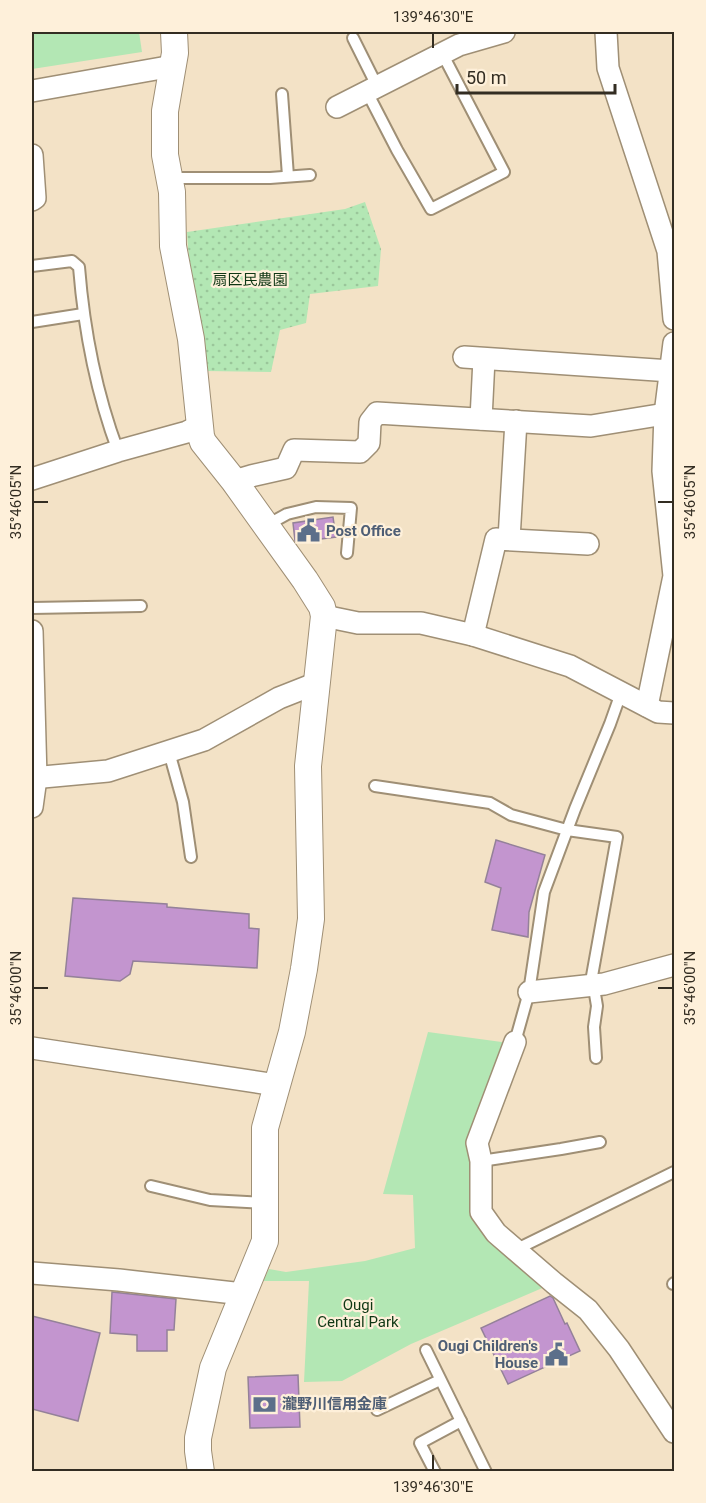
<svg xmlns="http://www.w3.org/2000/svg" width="706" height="1503" viewBox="0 0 706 1503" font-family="Roboto,'Noto Sans JP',sans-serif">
  <defs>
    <pattern id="garden-dots" width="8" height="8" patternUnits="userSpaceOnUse" patternTransform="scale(1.5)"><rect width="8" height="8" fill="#b3e7b4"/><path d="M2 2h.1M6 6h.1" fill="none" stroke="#9ac69a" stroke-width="1.8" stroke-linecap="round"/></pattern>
  </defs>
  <rect width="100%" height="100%" fill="#f3e2c6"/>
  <g fill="#b3e7b4">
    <path d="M 32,32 L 139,32 L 142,52 L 32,69 Z"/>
    <path d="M 428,1032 L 509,1043 L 497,1077 L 474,1215 L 547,1286 L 411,1344 L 342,1381 L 304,1382 L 309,1281 L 263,1281 L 269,1269 L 286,1272 L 365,1261 L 415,1248 L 413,1195 L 383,1194 Z"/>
  </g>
  <path fill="url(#garden-dots)" d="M 365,202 L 381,249 L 378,286 L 310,294 L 306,323 L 280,330 L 271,372 L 206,371 C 201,325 189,279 187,232 L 345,209 Z"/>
  <g fill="#c395cf" stroke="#948199" stroke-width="1.5">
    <path d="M 333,517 L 336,537 L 297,542 L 295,541 L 293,523 Z"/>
    <path d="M 496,840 L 545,855 L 529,912 L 528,937 L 492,930 L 501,888 L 485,882 Z"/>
    <path d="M 73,898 L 167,904 L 167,907 L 249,914 L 249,928 L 259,929 L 257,968 L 133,961 L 130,974 L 120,981 L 65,976 Z"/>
    <path d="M 112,1292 L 176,1299 L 174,1330 L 167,1330 L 167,1351 L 137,1351 L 137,1335 L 110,1333 Z"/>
    <path d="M 550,1296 L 553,1298 L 565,1324 L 567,1323 L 580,1351 L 508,1384 L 481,1328 Z"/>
    <path d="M 32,1316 L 100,1333 L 78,1421 L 32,1409 Z"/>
    <path d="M 298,1375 L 300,1427 L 250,1428 L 248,1377 Z"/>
  </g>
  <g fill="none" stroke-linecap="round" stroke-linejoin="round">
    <defs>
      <g id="service">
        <path d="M 353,38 L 377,86"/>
        <path d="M 367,92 L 397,150 L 431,209 L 504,172 L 442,53"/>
        <path d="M 282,94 L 288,176"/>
        <path d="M 170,178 L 270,178 L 310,175"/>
        <path d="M 32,266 L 72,261 L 79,267 C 84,330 96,392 118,451"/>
        <path d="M 32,322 L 83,314"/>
        <path d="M 267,525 L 287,514 L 316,507 L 351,508 L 347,553"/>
        <path d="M 32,608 L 141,606"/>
        <path d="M 169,752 L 183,802 L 191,857"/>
        <path d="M 375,786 L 490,803 L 511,815 L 567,830 L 617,837 L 592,976 L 597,1006 L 594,1027 L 596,1058"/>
        <path d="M 515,1042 L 529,992 L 544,892 L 575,809 L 610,724 L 621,693"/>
        <path d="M 481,1161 L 561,1149 L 600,1142"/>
        <path d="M 151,1186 L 210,1200 L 264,1203"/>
        <path d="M 515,1250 L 674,1172"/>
        <path d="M 673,1284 L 674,1283"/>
        <path d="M 426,1350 L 486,1472"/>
        <path d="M 377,1410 L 440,1380"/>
        <path d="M 435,1472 L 420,1443 L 461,1421"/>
      </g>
      <g id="minor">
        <path d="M 606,32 L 608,68 L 668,251 L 674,319"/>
        <path d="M 32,91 L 173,66"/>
        <path d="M 337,107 L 459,45 L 504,32"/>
        <path d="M 32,155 L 35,198 L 32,200"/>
        <path d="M 464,357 L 671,371"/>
        <path d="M 481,419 L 484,359"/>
        <path d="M 32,479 L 118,451 L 187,432 L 199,426"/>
        <path d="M 234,481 L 251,476 L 286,468 L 294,450 L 360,452 L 369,443 L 370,422 L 377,413 L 591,426 L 665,414"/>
        <path d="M 509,539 L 516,421"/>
        <path d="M 324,616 L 358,623 L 421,623 L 473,635 L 570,666 L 658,712 L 674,713"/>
        <path d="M 32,631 L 36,778 L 32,807"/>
        <path d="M 473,635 L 496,539 L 588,544"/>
        <path d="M 647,706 L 674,576 L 663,471 L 665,414 L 674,343"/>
        <path d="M 32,778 L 108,771 L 204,740 L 279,698 L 317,683"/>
        <path d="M 529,992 L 604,984 L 674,965"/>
        <path d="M 515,1042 L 477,1143 L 481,1161 L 481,1212 L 496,1233 L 554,1283 L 588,1310 L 619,1349 L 674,1432"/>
        <path d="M 32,1048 L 276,1085"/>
        <path d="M 32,1273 L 119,1280 L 243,1294"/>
      </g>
      <path id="tertiary" d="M 174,32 L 175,53 L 165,111 L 165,155 L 172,192 L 173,246 L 191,339 L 201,436 L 203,442 L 234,481 L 305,580 L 322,607 L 324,616 L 308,766 L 311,919 L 304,969 L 292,1032 L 265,1128 L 265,1241 L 213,1368 L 198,1438 L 198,1451 L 201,1472"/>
    </defs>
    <use href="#service" stroke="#9f8f75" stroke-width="14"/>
    <use href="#minor" stroke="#9f8f75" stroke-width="24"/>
    <use href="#tertiary" stroke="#9f8f75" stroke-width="28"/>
    <use href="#service" stroke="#fff" stroke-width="10"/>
    <use href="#minor" stroke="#fff" stroke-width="21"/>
    <use href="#tertiary" stroke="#fff" stroke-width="26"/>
  </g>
  <path fill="none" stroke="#332d22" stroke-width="2" d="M 433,33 L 433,48M 33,502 L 48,502M 658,502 L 673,502M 33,988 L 48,988M 658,988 L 673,988M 433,1455 L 433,1470"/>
  <defs>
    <symbol id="civic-bare" viewBox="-9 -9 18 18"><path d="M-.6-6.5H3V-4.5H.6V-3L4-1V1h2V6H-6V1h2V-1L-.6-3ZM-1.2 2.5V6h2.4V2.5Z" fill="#5c6f8a" stroke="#fef0da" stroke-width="2.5" paint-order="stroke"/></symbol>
    <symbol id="bank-bare" viewBox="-9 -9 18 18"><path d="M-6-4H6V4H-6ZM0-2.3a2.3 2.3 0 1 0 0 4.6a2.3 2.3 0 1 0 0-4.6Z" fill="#5c6f8a" stroke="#fef0da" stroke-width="2.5" paint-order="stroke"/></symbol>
  </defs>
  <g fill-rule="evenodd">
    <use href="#civic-bare" x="292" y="514" width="33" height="33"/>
    <use href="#civic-bare" x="540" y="1338" width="33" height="33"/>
    <use href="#bank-bare" x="248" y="1388" width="33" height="33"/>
  </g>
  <g text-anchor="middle" stroke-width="4.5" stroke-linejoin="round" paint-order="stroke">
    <g font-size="15" fill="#0f3714" stroke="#fef0da">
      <text x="250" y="285">扇区民農園</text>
      <text x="358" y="1310">Ougi<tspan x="358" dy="17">Central Park</tspan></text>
    </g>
    <g font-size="15" font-weight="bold" fill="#4e5e75" stroke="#fef0da" text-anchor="start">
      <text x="326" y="536">Post Office</text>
      <text x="538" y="1351" text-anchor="end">Ougi Children's<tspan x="538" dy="17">House</tspan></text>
      <text x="282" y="1409">瀧野川信用金庫</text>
    </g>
  </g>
  <rect width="706" height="1503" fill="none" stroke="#fef0da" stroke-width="66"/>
  <path d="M457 84v9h158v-9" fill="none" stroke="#332d22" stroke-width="3"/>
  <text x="466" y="84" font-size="18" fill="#332d22" stroke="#fef0da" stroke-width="4.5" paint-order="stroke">50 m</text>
  <rect x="33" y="33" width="640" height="1437" fill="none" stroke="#332d22" stroke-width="2"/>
  <g font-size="15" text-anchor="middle" fill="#332d22">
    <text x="433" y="22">139°46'30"E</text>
    <text transform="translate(16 502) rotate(-90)" y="5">35°46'05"N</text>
    <text transform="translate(690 502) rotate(-90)" y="5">35°46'05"N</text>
    <text transform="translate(16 988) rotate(-90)" y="5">35°46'00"N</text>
    <text transform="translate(690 988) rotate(-90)" y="5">35°46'00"N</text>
    <text x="433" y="1492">139°46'30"E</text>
  </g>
</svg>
